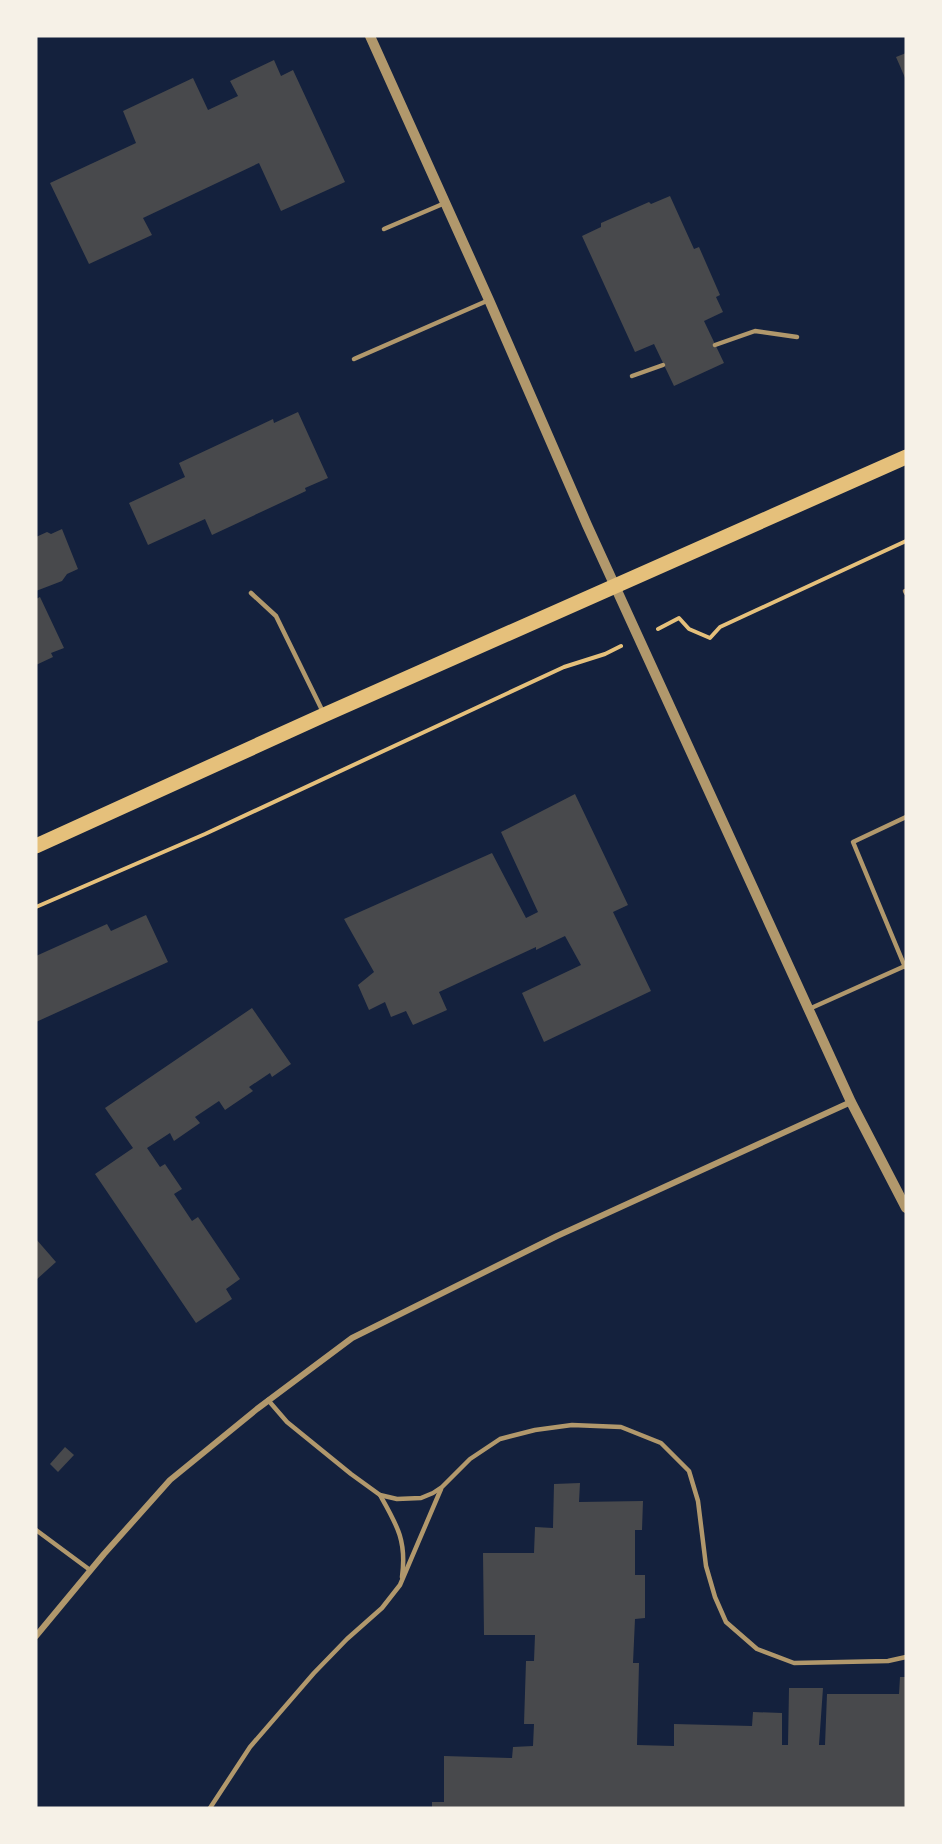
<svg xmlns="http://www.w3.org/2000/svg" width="942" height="1844" viewBox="0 0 942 1844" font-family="Manrope,sans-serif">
  <rect width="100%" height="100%" fill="#14213d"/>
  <g fill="#48494c">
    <path d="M 906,53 L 906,80 L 896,57 Z"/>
    <path d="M 274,60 L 281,76 L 293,70 L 345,182 L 281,211 L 259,163 L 143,218 L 152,235 L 89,264 L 50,183 L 136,143 L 123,111 L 193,78 L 208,110 L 238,96 L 230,81 Z"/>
    <path d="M 670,196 L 694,249 L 699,247 L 720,295 L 716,297 L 723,312 L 704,321 L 724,363 L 674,386 L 654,344 L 635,352 L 582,236 L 601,227 L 601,223 L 649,202 L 651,204 Z"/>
    <path d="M 298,412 L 328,478 L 305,488 L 306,491 L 212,535 L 205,519 L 148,545 L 129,503 L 185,477 L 179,463 L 273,419 L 274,423 Z"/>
    <path d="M 62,529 L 78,569 L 67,574 L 62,581 L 36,591 L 36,537 L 47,532 L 51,534 Z"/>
    <path d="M 40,597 L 64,648 L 51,653 L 53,657 L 36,665 L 36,599 Z"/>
    <path d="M 575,794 L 628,905 L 613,912 L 651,991 L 544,1042 L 522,993 L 581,965 L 565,936 L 536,950 L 536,947 L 439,992 L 447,1010 L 413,1025 L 406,1011 L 391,1017 L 385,1002 L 369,1010 L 358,985 L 374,972 L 344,919 L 492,853 L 526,918 L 538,912 L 501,832 Z"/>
    <path d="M 146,915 L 168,962 L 36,1022 L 36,956 L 107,924 L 111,931 Z"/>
    <path d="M 252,1008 L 291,1064 L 272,1077 L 270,1073 L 249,1087 L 253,1091 L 225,1110 L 219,1101 L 195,1117 L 200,1123 L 174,1141 L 170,1133 L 147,1148 L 160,1167 L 165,1164 L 182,1189 L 174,1194 L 192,1221 L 198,1217 L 240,1279 L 226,1289 L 232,1299 L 196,1323 L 95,1174 L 133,1148 L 105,1108 Z"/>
    <path d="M 36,1239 L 56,1262 L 36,1280 Z"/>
    <path d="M 65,1447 L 74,1455 L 58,1472 L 50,1464 Z"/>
    <path d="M 580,1483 L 579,1502 L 643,1501 L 642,1530 L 635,1530 L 635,1575 L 645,1575 L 645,1618 L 635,1619 L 633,1663 L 639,1663 L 637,1745 L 674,1746 L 674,1724 L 752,1726 L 753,1712 L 782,1713 L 782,1745 L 788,1745 L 789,1688 L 823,1688 L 819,1745 L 825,1745 L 827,1694 L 899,1694 L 900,1677 L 906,1677 L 906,1808 L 432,1808 L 432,1802 L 444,1802 L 444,1756 L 512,1758 L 513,1747 L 533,1746 L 534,1724 L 524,1724 L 526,1661 L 534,1661 L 535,1635 L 484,1635 L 483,1553 L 534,1553 L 535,1527 L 553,1528 L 554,1484 Z"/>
  </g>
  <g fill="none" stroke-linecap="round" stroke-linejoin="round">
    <g stroke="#e5c07b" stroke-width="4">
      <path d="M 658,629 L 679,618 L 689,629 L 710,638 L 720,627 L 906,541"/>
      <path d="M 36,907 L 205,834 L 564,667 L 605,654 L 621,646"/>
    </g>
    <g stroke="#b1986c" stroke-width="4.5">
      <path d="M 384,229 L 445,203"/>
      <path d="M 715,345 L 755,331 L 797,337"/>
      <path d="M 354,359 L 489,300"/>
      <path d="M 632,376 L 663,365"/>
      <path d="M 905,591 L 906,593"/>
      <path d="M 251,593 L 276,616 L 323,712"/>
      <path d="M 905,967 L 853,842 L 906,817"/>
      <path d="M 809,1009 L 905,966"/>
      <path d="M 268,1400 L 287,1422 L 351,1474 L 380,1495 L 397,1499 L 421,1498 L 433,1493 L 442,1487 L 470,1459 L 500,1439 L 535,1430 L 572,1425 L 621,1427 L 661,1443 L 689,1471 L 698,1501 L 706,1566 L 715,1597 L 726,1622 L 757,1649 L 794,1663 L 888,1661 L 906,1657"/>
      <path d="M 380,1495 C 397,1525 407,1541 402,1577"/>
      <path d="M 36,1530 L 90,1570"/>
      <path d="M 210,1808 L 250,1747 L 314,1673 L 347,1639 L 382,1608 L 400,1585 L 441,1489"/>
    </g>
    <path stroke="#b1986c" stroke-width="6" d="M 36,1636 L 104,1554 L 170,1480 L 257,1409 L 352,1338 L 557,1236 L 851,1102"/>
    <path stroke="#b1986c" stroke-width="10" d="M 370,36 L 489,300 L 587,525 L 851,1102 L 906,1208"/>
    <path stroke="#e5c07b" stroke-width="15" d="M 36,846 L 324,715 L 906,457"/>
  </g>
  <rect width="942" height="1844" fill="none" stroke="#f6f1e7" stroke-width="75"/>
</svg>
